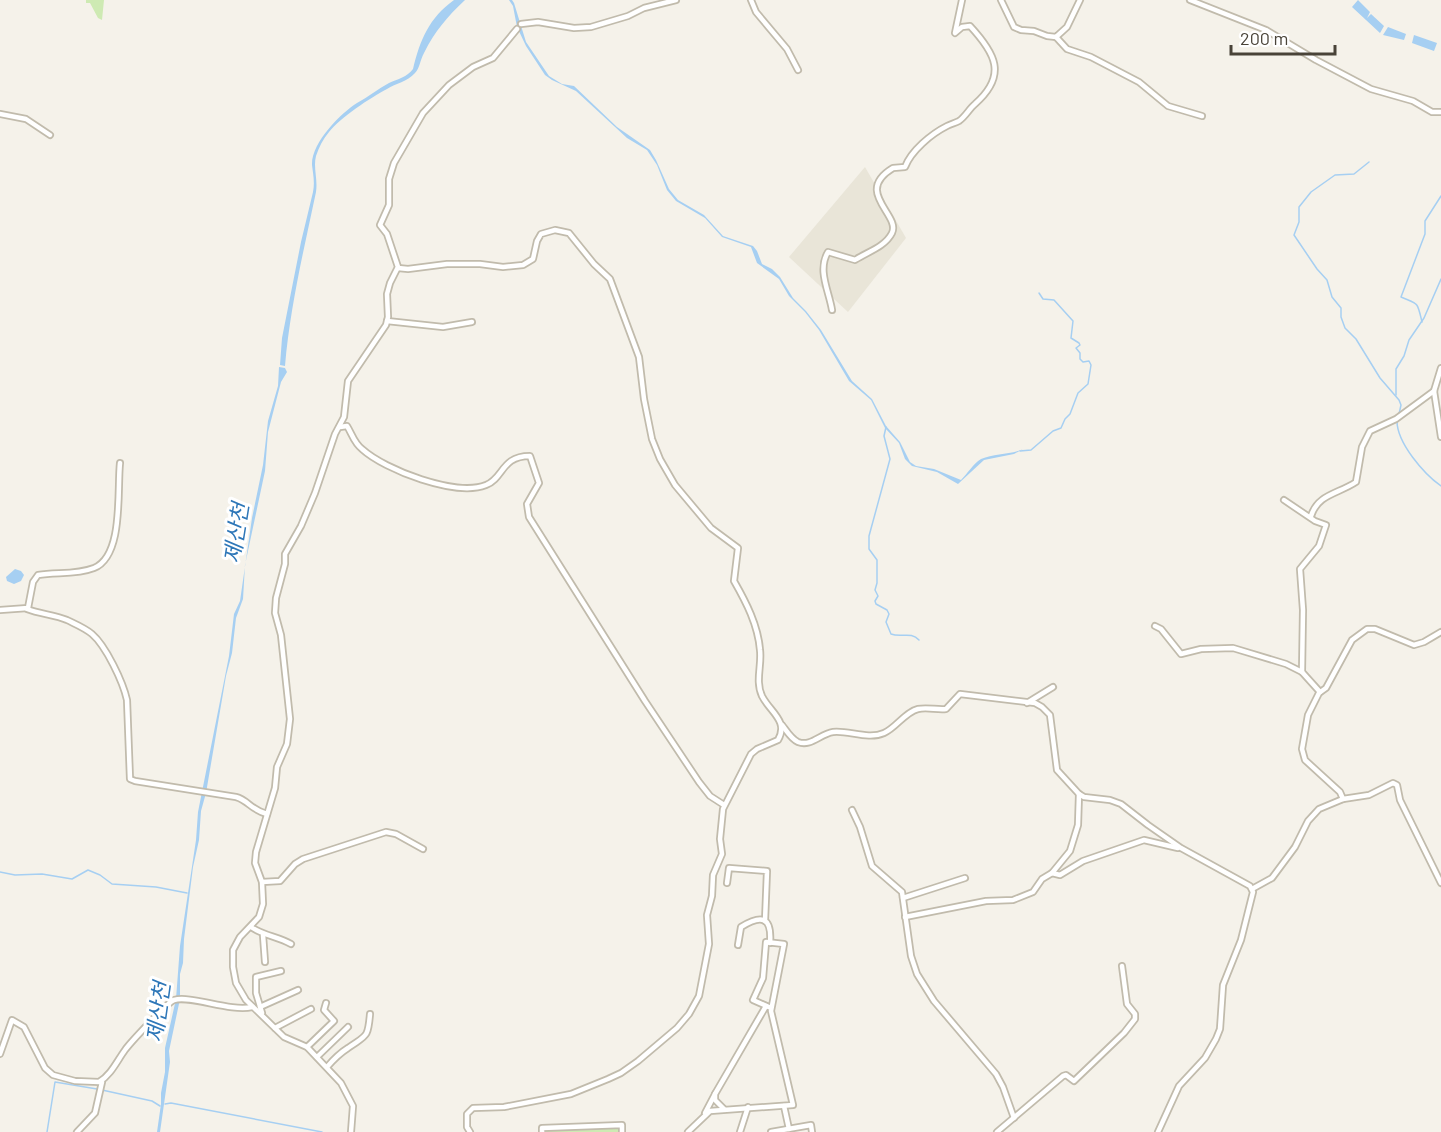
<svg xmlns="http://www.w3.org/2000/svg" width="1441" height="1132" viewBox="0 0 1441 1132" font-family="Barlow,'Noto Sans KR',sans-serif">
  <rect width="100%" height="100%" fill="#f5f2ea"/>
  <path fill="#e9e5d8" d="M 865,167 L 906,238 L 848,312 L 789,257 Z"/>
  <g fill="#ceeab3">
    <path d="M 86,0 L 104,0 L 102,20 L 98,18 L 90,3 L 86,3 Z"/>
    <path d="M 618,1128 L 618,1132 L 545,1132 L 545,1130 Z"/>
  </g>
  <g fill="#a6cff2">
    <path d="M 454,0 L 465,0 C 447,17 435,31 424,53 C 420,60 420,68 415,73 C 407,82 396,83 387,89 C 370,98 341,117 329,132 C 323,139 319,147 316,156 C 313,168 318,179 316,192 C 304,249 290,307 285,366 L 280,365 L 282,338 L 301,242 C 305,225 309,209 313,192 C 315,182 313,174 312,165 C 311,143 341,113 357,103 C 368,97 378,89 389,83 C 398,79 407,77 413,69 C 420,40 429,18 454,0 Z"/>
    <path d="M 509,0 L 512,0 L 514,3 L 526,42 L 549,76 L 562,84 L 574,86 L 617,127 L 650,150 L 656,160 L 669,189 L 678,200 L 704,215 L 723,236 L 753,246 L 757,251 L 762,264 L 772,269 L 780,277 L 793,298 L 806,311 L 821,330 L 852,381 L 872,399 L 886,426 L 900,442 L 910,462 L 916,466 L 934,469 L 961,480 C 967,474 973,464 981,459 C 994,453 1010,455 1023,449 L 1014,454 L 984,460 L 958,484 L 937,472 L 912,466 L 905,459 L 899,443 L 885,428 L 871,400 L 849,381 L 819,330 L 805,312 L 789,296 L 779,279 L 757,263 L 751,247 L 722,237 L 705,218 L 676,201 L 667,190 L 657,165 L 647,150 L 627,138 L 576,91 L 552,80 L 545,75 L 526,46 L 517,27 L 513,6 Z"/>
    <path d="M 1358,0 L 1370,12 L 1367,18 L 1371,14 L 1384,26 L 1380,33 L 1352,7 Z"/>
    <path d="M 1388,27 L 1406,34 L 1404,40 L 1383,35 Z"/>
    <path d="M 1414,35 L 1437,43 L 1434,51 L 1412,43 Z"/>
    <path d="M 279,367 L 285,368 L 287,372 L 281,382 L 268,432 L 265,471 L 245,565 L 243,599 L 236,618 L 232,653 L 226,676 L 206,793 L 201,811 L 199,840 L 193,867 L 184,939 L 183,963 L 180,974 L 180,999 L 169,1051 L 170,1062 L 160,1132 L 157,1132 L 161,1104 L 161,1093 L 165,1072 L 165,1048 L 176,999 L 180,946 L 196,840 L 198,812 L 229,656 L 234,614 L 240,601 L 252,518 L 263,465 L 268,421 L 278,386 Z"/>
    <path d="M 15,569 L 21,571 L 24,575 L 21,581 L 14,584 L 7,581 L 6,577 Z"/>
  </g>
  <g fill="none" stroke-linecap="round" stroke-linejoin="round">
    <g stroke="#a6cff2" stroke-width="1.5">
      <path d="M 1369,162 L 1354,174 L 1335,175 L 1311,192 L 1299,207 L 1299,222 L 1294,235 L 1317,269 L 1327,280 L 1332,297 L 1341,308 L 1341,317 L 1345,328 L 1356,339 L 1380,378 L 1399,400 L 1401,405 L 1399,414"/>
      <path d="M 1422,322 C 1417,301 1419,305 1401,297 L 1425,234 L 1425,221 L 1441,196"/>
      <path d="M 1396,395 L 1396,369 L 1404,356 L 1409,340 L 1424,318 L 1441,279"/>
      <path d="M 1397,421 C 1397,443 1424,474 1441,486"/>
      <path d="M 886,427 L 884,436 L 890,459 L 869,536 L 869,549 L 877,560 L 877,583 L 875,590 L 878,596 L 875,601 L 876,604 L 887,610 L 889,614 L 886,622 L 891,634 C 901,638 911,631 919,640"/>
      <path d="M 1020,451 L 1031,450 L 1053,431 L 1061,428 L 1065,419 L 1070,414 L 1078,393 L 1088,384 L 1091,365 L 1089,361 L 1083,362 L 1080,359 L 1080,353 L 1076,348 L 1080,345 L 1079,343 L 1071,338 L 1073,321 L 1054,300 L 1043,299 L 1039,293"/>
      <path d="M 0,872 L 15,875 L 42,874 L 72,879 L 88,870 L 100,875 L 112,884 L 156,887 L 187,893"/>
      <path d="M 102,1090 L 152,1101 L 160,1106"/>
      <path d="M 165,1104 L 171,1103 L 322,1132"/>
      <path d="M 47,1132 L 55,1082 L 97,1089"/>
    </g>
    <defs>
      <g id="minor">
        <path d="M 751,0 L 756,12 L 787,49 L 798,70"/>
        <path d="M 1001,0 L 1014,27 L 1021,30 L 1034,31 L 1047,36 L 1056,37 L 1067,27 L 1080,0"/>
        <path d="M 1190,0 L 1266,30 L 1316,60 L 1371,89 L 1413,101 L 1432,112 L 1441,112"/>
        <path d="M 521,24 L 538,22 L 574,28 L 591,27 L 628,16 L 644,8 L 676,0"/>
        <path d="M 1056,37 L 1067,49 L 1091,57 L 1139,82 L 1168,106 L 1202,116"/>
        <path d="M 0,114 L 26,119 L 50,135"/>
        <path d="M 398,268 L 408,269 L 447,264 L 480,264 L 503,267 L 523,265 L 533,259 L 537,241 L 541,234 L 555,230 L 569,233 L 594,264 L 610,279 L 639,357 L 644,399 L 652,439 L 660,459 L 675,485 L 711,528 L 738,548 L 734,581 C 746,602 758,625 760,650 C 762,665 755,681 762,696 C 770,712 789,721 778,740 L 757,749 L 751,754 L 723,809 L 720,839 L 722,854 L 713,875 L 712,896 L 707,915 L 709,944 L 699,996 L 689,1014 L 677,1028 L 638,1061 L 621,1073 L 608,1079 L 571,1094 L 504,1107 L 473,1108 L 467,1114 L 467,1127 L 470,1132"/>
        <path d="M 832,310 C 829,291 817,270 828,252 L 855,260 C 867,252 885,247 892,233 C 901,215 853,192 893,168 L 905,167 C 911,151 931,134 947,126 C 951,124 955,123 959,121 C 966,116 969,109 975,104 C 1008,75 995,53 970,26 L 962,27 L 955,33 L 962,0"/>
        <path d="M 387,321 L 443,327 L 472,322"/>
        <path d="M 1441,368 L 1434,391 L 1441,437"/>
        <path d="M 340,427 L 347,426 C 352,434 354,443 362,449 C 385,470 456,497 486,485 C 504,478 501,456 530,456 L 539,483 L 527,504 L 529,517 L 645,701 L 699,782 L 710,796 L 724,805"/>
        <path d="M 1284,500 L 1315,521 L 1326,525 L 1319,546 L 1300,569 L 1303,610 L 1302,672 L 1320,692"/>
        <path d="M 1311,516 C 1318,494 1338,494 1356,482 L 1362,447 L 1370,431 L 1396,419 L 1434,391"/>
        <path d="M 27,609 C 40,614 55,615 67,620 C 75,624 85,628 92,634 C 106,646 123,682 127,700 L 130,779 L 135,781 L 236,797 C 248,800 251,810 267,814"/>
        <path d="M 0,610 L 28,608 L 33,582 L 38,575 C 57,572 76,575 94,568 C 124,556 117,490 120,463"/>
        <path d="M 1155,626 L 1161,629 L 1181,654 L 1201,649 L 1233,648 L 1286,664 L 1302,672"/>
        <path d="M 1027,703 L 1053,687"/>
        <path d="M 782,725 C 786,730 791,739 798,742 C 811,747 820,734 833,732 C 848,730 868,740 884,733 C 896,728 905,712 918,709 C 927,707 937,710 946,709 L 960,694 L 1035,703 L 1042,707 L 1050,715 L 1057,770 L 1079,794 L 1084,797 L 1110,800 L 1121,804 L 1148,825 L 1181,848 L 1250,886 L 1253,892 L 1241,940 L 1223,985 L 1220,1029 L 1216,1039 L 1205,1058 L 1179,1086 L 1158,1132"/>
        <path d="M 1343,799 L 1340,792 L 1305,760 L 1302,749 L 1308,715 L 1319,693 L 1326,688 L 1352,640 L 1367,629 L 1375,629 L 1414,645 L 1424,642 L 1441,632"/>
        <path d="M 852,810 L 860,827 L 872,866 L 902,892 L 911,956 L 917,974 L 934,1001 L 996,1074 L 1003,1087 L 1014,1118"/>
        <path d="M 1052,873 L 1060,875 L 1083,861 L 1144,840 L 1178,848"/>
        <path d="M 262,882 L 280,881 L 295,864 L 303,859 L 386,832 L 396,834 L 423,849"/>
        <path d="M 727,883 L 729,868 L 767,871 L 765,921"/>
        <path d="M 1252,889 L 1272,878 L 1295,847 L 1308,821 L 1319,809 L 1343,799 L 1369,795 L 1393,783 L 1397,785 L 1400,800 L 1441,883"/>
        <path d="M 903,898 L 965,878"/>
        <path d="M 905,917 L 986,901 L 1013,900 L 1033,892 L 1042,879 L 1052,873 L 1070,851 L 1078,825 L 1079,794"/>
        <path d="M 251,927 C 264,936 277,936 291,944"/>
        <path d="M 263,935 L 265,962"/>
        <path d="M 738,945 L 741,927 C 762,914 772,917 770,943"/>
        <path d="M 260,1007 L 298,990"/>
        <path d="M 262,1013 L 256,993 L 256,977 L 281,971"/>
        <path d="M 275,1028 L 311,1009"/>
        <path d="M 307,1047 L 334,1021 L 324,1010 L 326,1003"/>
        <path d="M 0,1054 L 12,1020 L 24,1027 L 45,1068 L 53,1075 L 75,1081 L 99,1082 C 111,1075 117,1061 125,1050 C 130,1043 168,1002 174,1000 C 191,995 230,1012 252,1007"/>
        <path d="M 317,1057 L 348,1027"/>
        <path d="M 327,1067 C 333,1060 340,1053 348,1048 C 366,1035 368,1039 370,1014"/>
        <path d="M 784,1106 L 789,1129"/>
        <path d="M 724,1109 L 715,1100 L 715,1094 L 766,1006"/>
        <path d="M 705,1113 L 715,1094"/>
        <path d="M 77,1132 L 95,1113 L 102,1082"/>
        <path d="M 351,1132 L 353,1106 L 341,1083 L 307,1047 L 284,1037 L 246,1000 L 236,983 L 233,967 L 233,950 L 240,937 L 259,917 L 263,904 L 262,882 L 255,863 L 256,852 L 275,788 L 277,767 L 287,744 L 290,719 L 281,635 L 275,613 L 276,598 L 285,564 L 285,554 L 301,526 L 315,493 L 335,434 L 344,417 L 348,381 L 386,325 L 388,317 L 387,294 L 390,283 L 398,267 L 387,234 L 380,225 L 389,205 L 389,179 L 394,163 L 423,113 L 449,85 L 473,67 L 493,58 L 517,29"/>
        <path d="M 542,1132 L 542,1128 L 622,1125 L 622,1132"/>
        <path d="M 688,1132 L 710,1111 L 793,1105 L 771,1011 L 784,944 L 766,942 L 763,978 L 753,1000 L 771,1008"/>
        <path d="M 740,1132 L 748,1107"/>
        <path d="M 771,1132 L 811,1125 L 812,1132"/>
        <path d="M 997,1132 L 1063,1076 L 1066,1075 L 1074,1081 L 1124,1033 L 1135,1019 L 1135,1014 L 1127,1004 L 1122,966"/>
      </g>
    </defs>
    <use href="#minor" stroke="#c1bbac" stroke-width="8"/>
    <use href="#minor" stroke="#fff" stroke-width="4.5"/>
  </g>
  <g text-anchor="middle" stroke-width="6" stroke-linejoin="round" paint-order="stroke">
    <g font-size="22" font-style="italic" fill="#2e77b8" stroke="#fff">
      <text transform="translate(236 533) rotate(-81)" y="8">제산천</text>
      <text transform="translate(158 1012) rotate(-82)" y="8">제산천</text>
    </g>
  </g>
  <path d="M1231 45v9h104v-9" fill="none" stroke="#494338" stroke-width="3"/>
  <text x="1240" y="45" font-size="18" fill="#494338" stroke="#ffffff" stroke-width="4.5" paint-order="stroke">200 m</text>
</svg>
